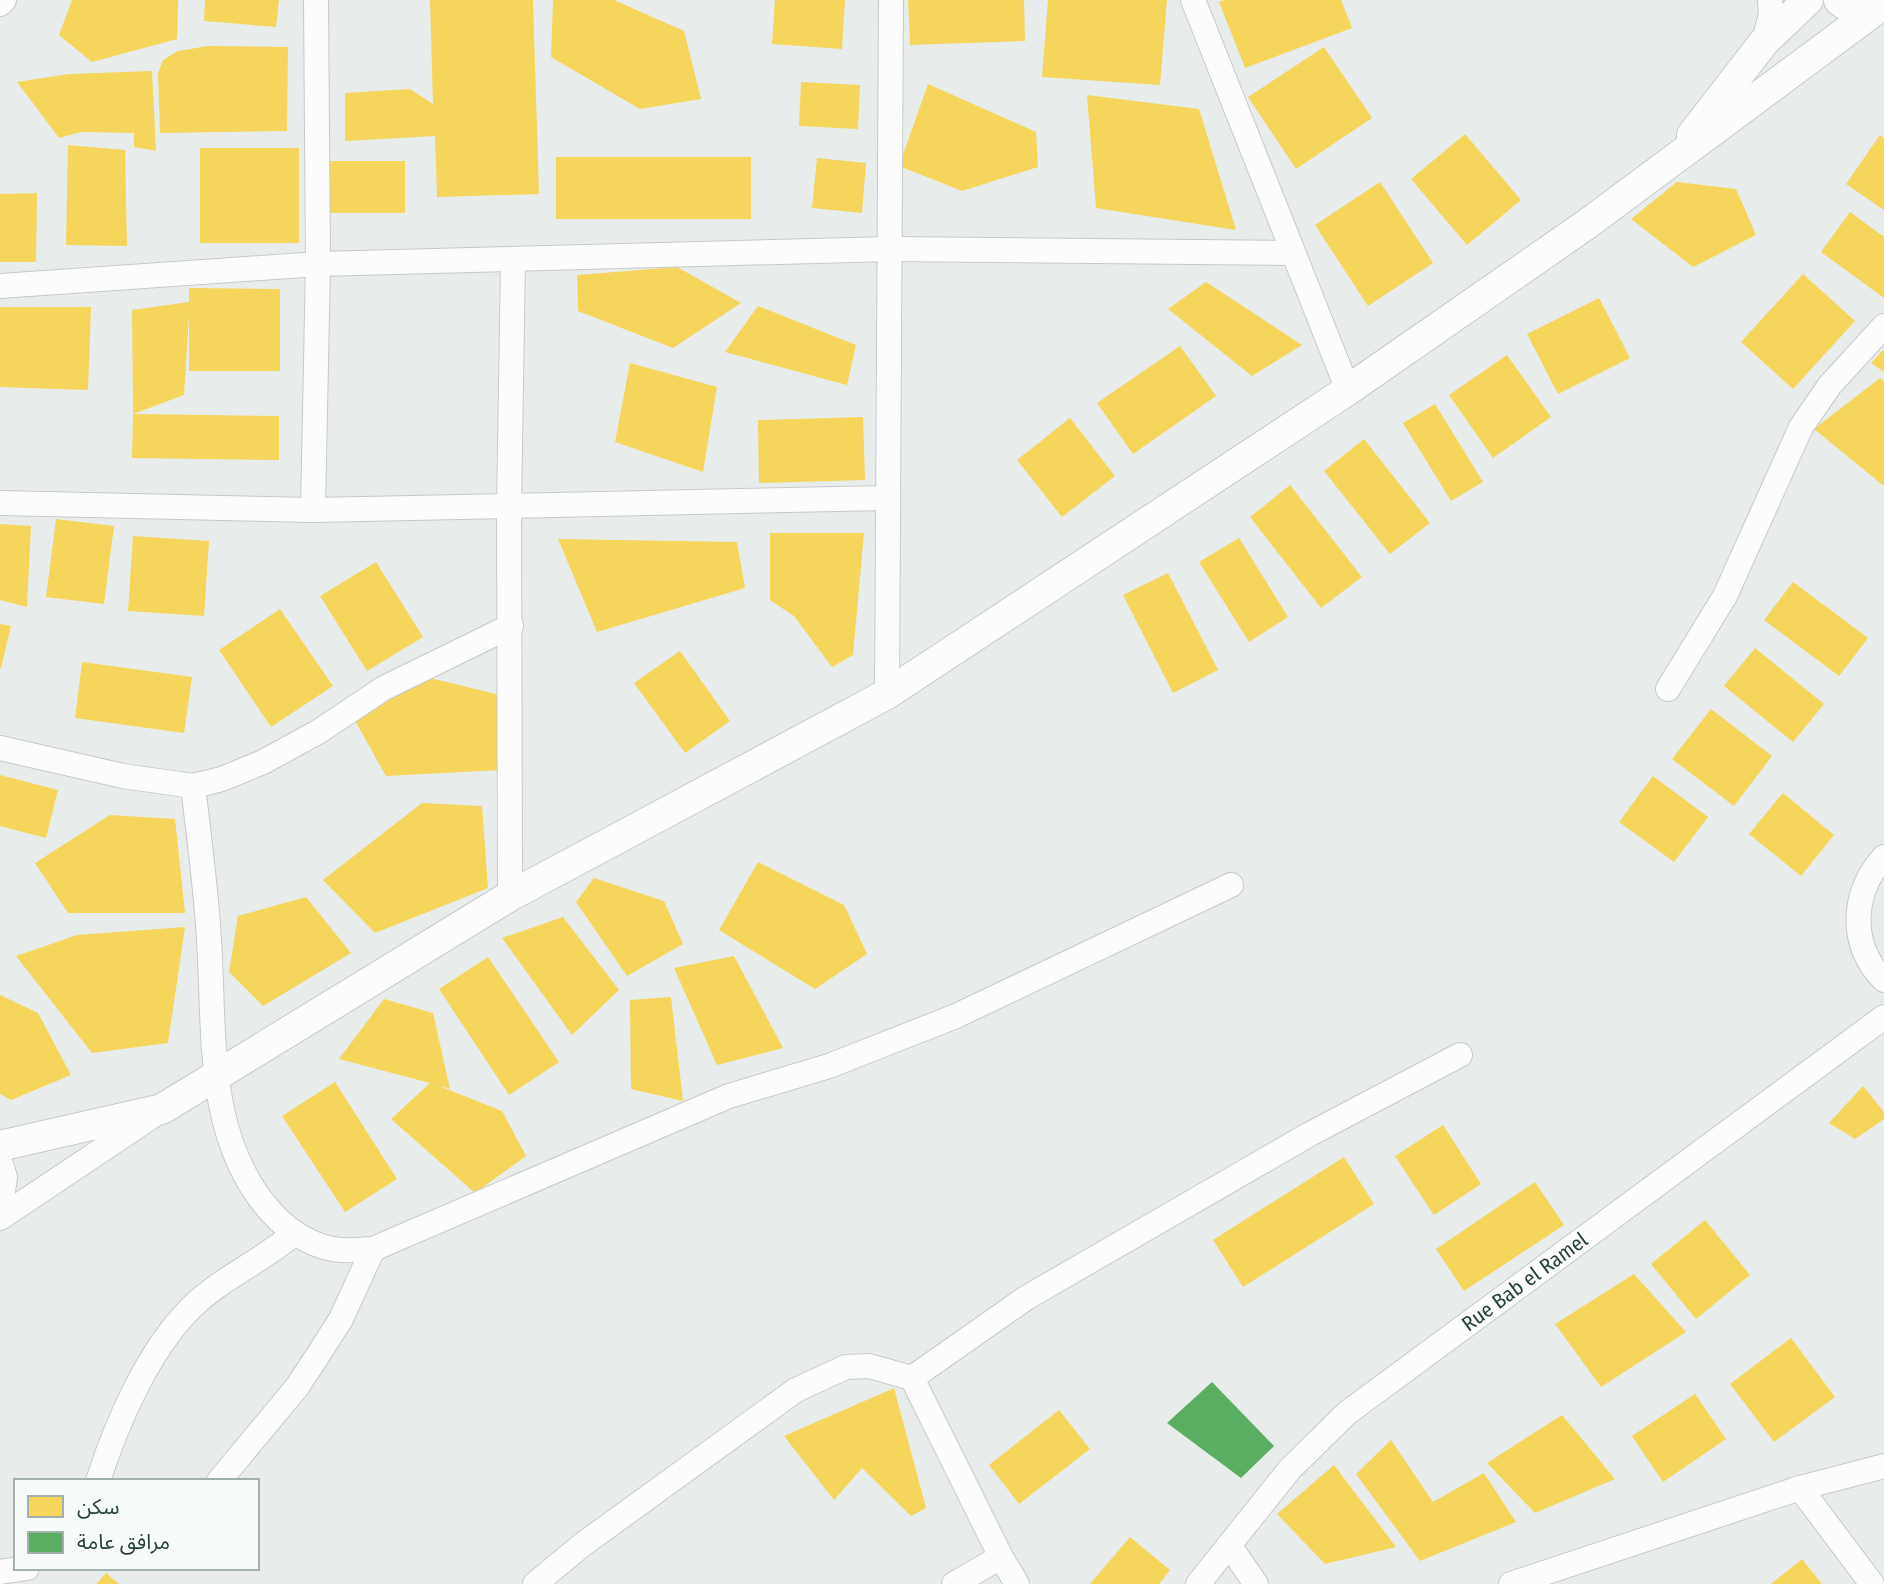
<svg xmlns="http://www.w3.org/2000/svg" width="1884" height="1584" viewBox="0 0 1884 1584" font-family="'Fira Sans Condensed','Noto Sans Arabic',sans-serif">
  <rect width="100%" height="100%" fill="#e8edeb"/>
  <g fill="#f6d55c">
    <path d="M 72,0 L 178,0 L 177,39 L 92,62 L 59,35 Z"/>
    <path d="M 205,0 L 279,0 L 276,27 L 204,21 Z"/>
    <path d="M 430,0 L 533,0 L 539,194 L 437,197 L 435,136 L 345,141 L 345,93 L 410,89 L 433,104 Z"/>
    <path d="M 553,0 L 614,0 L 684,31 L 701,99 L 640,109 L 551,57 Z"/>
    <path d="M 775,0 L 845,0 L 842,49 L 772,44 Z"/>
    <path d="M 908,0 L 1024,0 L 1025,41 L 910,45 Z"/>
    <path d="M 1048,0 L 1167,0 L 1160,85 L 1042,77 Z"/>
    <path d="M 1225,0 L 1341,0 L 1352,28 L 1245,68 L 1219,2 Z"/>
    <path d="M 208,46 L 288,47 L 287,131 L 160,133 L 158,73 L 163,60 L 178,51 Z"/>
    <path d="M 1324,47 L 1372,118 L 1296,169 L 1248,97 Z"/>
    <path d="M 152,71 L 156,151 L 134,147 L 134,133 L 81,132 L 59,138 L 17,82 L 69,74 Z"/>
    <path d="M 801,82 L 860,85 L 858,129 L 799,126 Z"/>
    <path d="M 928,84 L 1036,132 L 1038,167 L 962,191 L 899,166 Z"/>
    <path d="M 1087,95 L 1199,109 L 1236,230 L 1096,208 Z"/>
    <path d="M 1465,134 L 1521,200 L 1467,245 L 1411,179 Z"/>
    <path d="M 1880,135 L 1884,138 L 1884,210 L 1846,184 Z"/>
    <path d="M 68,145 L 125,150 L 127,246 L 66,245 Z"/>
    <rect x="200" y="148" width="99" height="95"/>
    <rect x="556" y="157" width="195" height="62"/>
    <path d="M 817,158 L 866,163 L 862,213 L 812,208 Z"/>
    <rect x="330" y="161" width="75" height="52"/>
    <path d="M 1380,182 L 1433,263 L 1368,306 L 1315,225 Z"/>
    <path d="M 1677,182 L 1736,189 L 1756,235 L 1693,267 L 1631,219 Z"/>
    <path d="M 37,193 L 36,262 L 0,262 L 0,194 Z"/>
    <path d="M 1850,212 L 1884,237 L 1884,298 L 1821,252 Z"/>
    <path d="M 677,267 L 741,303 L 673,348 L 578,311 L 577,275 Z"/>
    <path d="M 1803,274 L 1855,321 L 1793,389 L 1741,342 Z"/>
    <path d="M 1206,282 L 1302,345 L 1252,376 L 1168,309 Z"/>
    <path d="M 189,288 L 280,289 L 280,371 L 189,371 L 189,315 L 184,395 L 133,414 L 132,310 L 189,302 Z"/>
    <path d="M 1599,298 L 1630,358 L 1558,394 L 1527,334 Z"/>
    <path d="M 758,306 L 856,345 L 847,385 L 725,352 Z"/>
    <path d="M 0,307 L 91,307 L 88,390 L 0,387 Z"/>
    <path d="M 1180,346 L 1216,396 L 1133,454 L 1097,403 Z"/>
    <path d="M 1884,349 L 1884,372 L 1871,363 Z"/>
    <path d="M 1507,355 L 1551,417 L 1493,458 L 1449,395 Z"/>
    <path d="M 630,363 L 717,387 L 703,472 L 615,442 Z"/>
    <path d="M 1880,378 L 1884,382 L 1884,486 L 1814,429 Z"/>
    <path d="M 1435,404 L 1483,482 L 1451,501 L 1403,423 Z"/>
    <path d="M 133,414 L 279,416 L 279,460 L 132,458 Z"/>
    <path d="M 863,417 L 865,480 L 759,483 L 758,420 Z"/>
    <path d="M 1070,418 L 1115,476 L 1062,517 L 1017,460 Z"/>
    <path d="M 1364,439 L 1430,523 L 1390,554 L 1324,471 Z"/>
    <path d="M 1290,485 L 1362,577 L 1321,608 L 1250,517 Z"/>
    <path d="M 56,519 L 114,526 L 104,604 L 46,597 Z"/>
    <path d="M 0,524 L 31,526 L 27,607 L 0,600 Z"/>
    <path d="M 770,533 L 864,533 L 853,655 L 832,667 L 794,616 L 770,600 Z"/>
    <path d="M 133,536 L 209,541 L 204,616 L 128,611 Z"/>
    <path d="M 1239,538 L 1288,617 L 1249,642 L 1199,562 Z"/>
    <path d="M 558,539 L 737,542 L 745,588 L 597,632 Z"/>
    <path d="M 376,562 L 423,637 L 367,671 L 320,596 Z"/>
    <path d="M 1168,573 L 1218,670 L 1173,693 L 1123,595 Z"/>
    <path d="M 1793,582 L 1868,638 L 1839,676 L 1764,620 Z"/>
    <path d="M 280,609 L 333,686 L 271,727 L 219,650 Z"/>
    <path d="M 0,624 L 11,626 L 1,668 L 0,667 Z"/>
    <path d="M 1755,648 L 1824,704 L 1793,742 L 1724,686 Z"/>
    <path d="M 680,651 L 730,721 L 685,753 L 634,683 Z"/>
    <path d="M 82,662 L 192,677 L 184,733 L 75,718 Z"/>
    <path d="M 430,678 L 500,695 L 501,770 L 386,776 L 354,719 Z"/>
    <path d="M 1711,709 L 1772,756 L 1734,806 L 1672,759 Z"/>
    <path d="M 0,775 L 58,790 L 46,838 L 0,826 Z"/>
    <path d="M 1653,776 L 1708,817 L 1674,862 L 1619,822 Z"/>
    <path d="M 1783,793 L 1834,835 L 1801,876 L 1749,834 Z"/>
    <path d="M 422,803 L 482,806 L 488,888 L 375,933 L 323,880 Z"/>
    <path d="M 110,815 L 175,819 L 185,913 L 68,913 L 35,863 Z"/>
    <path d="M 758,862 L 844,905 L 867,954 L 815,989 L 719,930 Z"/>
    <path d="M 594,878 L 664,901 L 683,944 L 627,976 L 576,902 Z"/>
    <path d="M 306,897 L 351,953 L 263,1006 L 229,972 L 238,916 Z"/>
    <path d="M 563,917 L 619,990 L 572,1035 L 502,938 Z"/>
    <path d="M 185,927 L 168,1043 L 92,1053 L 16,956 L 77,935 Z"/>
    <path d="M 734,956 L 783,1048 L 717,1065 L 674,968 Z"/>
    <path d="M 488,957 L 559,1062 L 509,1095 L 439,989 Z"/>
    <path d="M 0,995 L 38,1013 L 71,1075 L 11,1100 L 0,1094 Z"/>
    <path d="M 671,997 L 683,1101 L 631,1089 L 630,1000 Z"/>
    <path d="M 384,999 L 433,1013 L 450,1089 L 434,1084 L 502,1111 L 526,1156 L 475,1193 L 391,1119 L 430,1083 L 339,1059 Z"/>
    <path d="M 335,1082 L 397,1179 L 345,1212 L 282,1116 Z"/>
    <path d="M 1863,1086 L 1884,1112 L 1884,1119 L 1855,1139 L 1829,1123 Z"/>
    <path d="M 1443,1125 L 1481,1184 L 1434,1215 L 1395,1156 Z"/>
    <path d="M 1344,1157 L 1374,1204 L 1243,1287 L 1213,1240 Z"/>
    <path d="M 1535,1182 L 1564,1225 L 1464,1291 L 1436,1249 Z"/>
    <path d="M 1705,1220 L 1750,1275 L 1696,1319 L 1651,1264 Z"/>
    <path d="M 1634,1274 L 1686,1332 L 1601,1387 L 1555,1324 Z"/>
    <path d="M 1791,1338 L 1835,1397 L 1774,1442 L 1730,1384 Z"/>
    <path d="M 894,1388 L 926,1508 L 911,1516 L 862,1468 L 834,1500 L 784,1436 Z"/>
    <path d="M 1695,1394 L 1726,1439 L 1663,1482 L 1632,1436 Z"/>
    <path d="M 1059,1410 L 1090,1449 L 1019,1504 L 989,1465 Z"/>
    <path d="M 1562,1415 L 1615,1479 L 1535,1513 L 1487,1463 Z"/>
    <path d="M 1391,1440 L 1433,1502 L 1484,1473 L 1516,1522 L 1420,1561 L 1356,1474 Z"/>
    <path d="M 1334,1465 L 1396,1547 L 1325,1564 L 1277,1514 Z"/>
    <path d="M 1130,1537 L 1170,1570 L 1159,1584 L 1090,1584 Z"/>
    <path d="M 1802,1559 L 1822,1584 L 1771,1584 Z"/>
    <path d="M 106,1573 L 119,1584 L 96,1584 Z"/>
  </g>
  <path fill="#5aae61" d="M 1212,1382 L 1274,1446 L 1241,1478 L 1167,1423 Z"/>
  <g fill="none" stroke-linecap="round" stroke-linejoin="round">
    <defs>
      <g id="minor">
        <path d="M 1193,0 L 1348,390"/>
        <path d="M 0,4 L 4,0"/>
        <path d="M 1764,42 L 1771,13 L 1770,0"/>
        <path d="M 0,286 L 318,264 L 891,249 L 1292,253"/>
        <path d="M 0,503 L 313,510 L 887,498"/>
        <path d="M 313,510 L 318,264 L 316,0"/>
        <path d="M 1668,689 L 1725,596 L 1801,427 L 1830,385 L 1884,326"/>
        <path d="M 887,694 L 891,0"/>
        <path d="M 0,748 L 123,776 L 193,786 L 222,779 L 263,762 L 318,732 L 384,688 L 511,626"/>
        <path d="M 193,786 C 199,837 206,888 209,940 C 215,1033 205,1140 272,1213 C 290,1233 315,1248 341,1250 C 352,1251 363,1249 373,1249 L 729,1096 L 829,1066 L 956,1016 L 1231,885"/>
        <path d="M 1884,857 C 1851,892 1849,946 1884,980"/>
        <path d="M 510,896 L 509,507 L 513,261"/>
        <path d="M 0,1162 L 5,1177 L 0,1214"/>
        <path d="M 0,1218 L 157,1113"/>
        <path d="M 912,1378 L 1026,1298 L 1310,1134 L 1460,1055"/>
        <path d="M 98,1481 C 116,1425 148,1350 191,1308 C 221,1278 262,1261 295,1233"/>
        <path d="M 219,1481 L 297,1387 L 318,1355 L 341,1319 L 373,1249"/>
        <path d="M 1800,1488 L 1872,1584"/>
        <path d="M 1229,1545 L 1256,1584"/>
        <path d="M 0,1572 L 27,1568"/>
        <path d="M 535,1584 L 582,1545 L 796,1390 L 846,1367 L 869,1366 L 912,1378 L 1001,1557"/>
        <path d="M 954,1584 L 1001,1557 L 1017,1584"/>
        <path id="s1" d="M 1198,1584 L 1290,1469 L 1347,1413 L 1884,1017"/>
        <path d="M 1511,1584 L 1800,1488 L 1884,1466"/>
      </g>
      <g id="tertiary">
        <path d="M 1839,0 C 1853,12 1866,14 1884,7"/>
        <path d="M 1692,135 L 1764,42 L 1808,0"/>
        <path d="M 0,1146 L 162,1109 L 510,896 L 887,694 L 1348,390 L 1587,224 L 1874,11"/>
      </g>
    </defs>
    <use href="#minor" stroke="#c5cac8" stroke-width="26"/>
    <use href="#tertiary" stroke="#c5cac8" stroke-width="32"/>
    <use href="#minor" stroke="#fcfcfc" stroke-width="24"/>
    <use href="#tertiary" stroke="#fcfcfc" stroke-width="30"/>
  </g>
  <g text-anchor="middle" stroke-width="7" stroke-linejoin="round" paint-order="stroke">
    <g font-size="21" fill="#24423a" stroke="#f7fbf9">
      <text dy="7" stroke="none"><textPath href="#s1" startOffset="448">Rue Bab el Ramel</textPath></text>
    </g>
  </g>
  <rect x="14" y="1479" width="245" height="91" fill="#f7fbf9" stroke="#a3b1ad" stroke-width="2"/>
  <rect x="28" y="1496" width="35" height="21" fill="#f6d55c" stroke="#a3b1ad" stroke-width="2"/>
  <text x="77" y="1514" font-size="21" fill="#24423a">سكن</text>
  <rect x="28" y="1532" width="35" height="21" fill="#5aae61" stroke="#a3b1ad" stroke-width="2"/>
  <text x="77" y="1549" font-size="21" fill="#24423a">مرافق عامة</text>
</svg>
